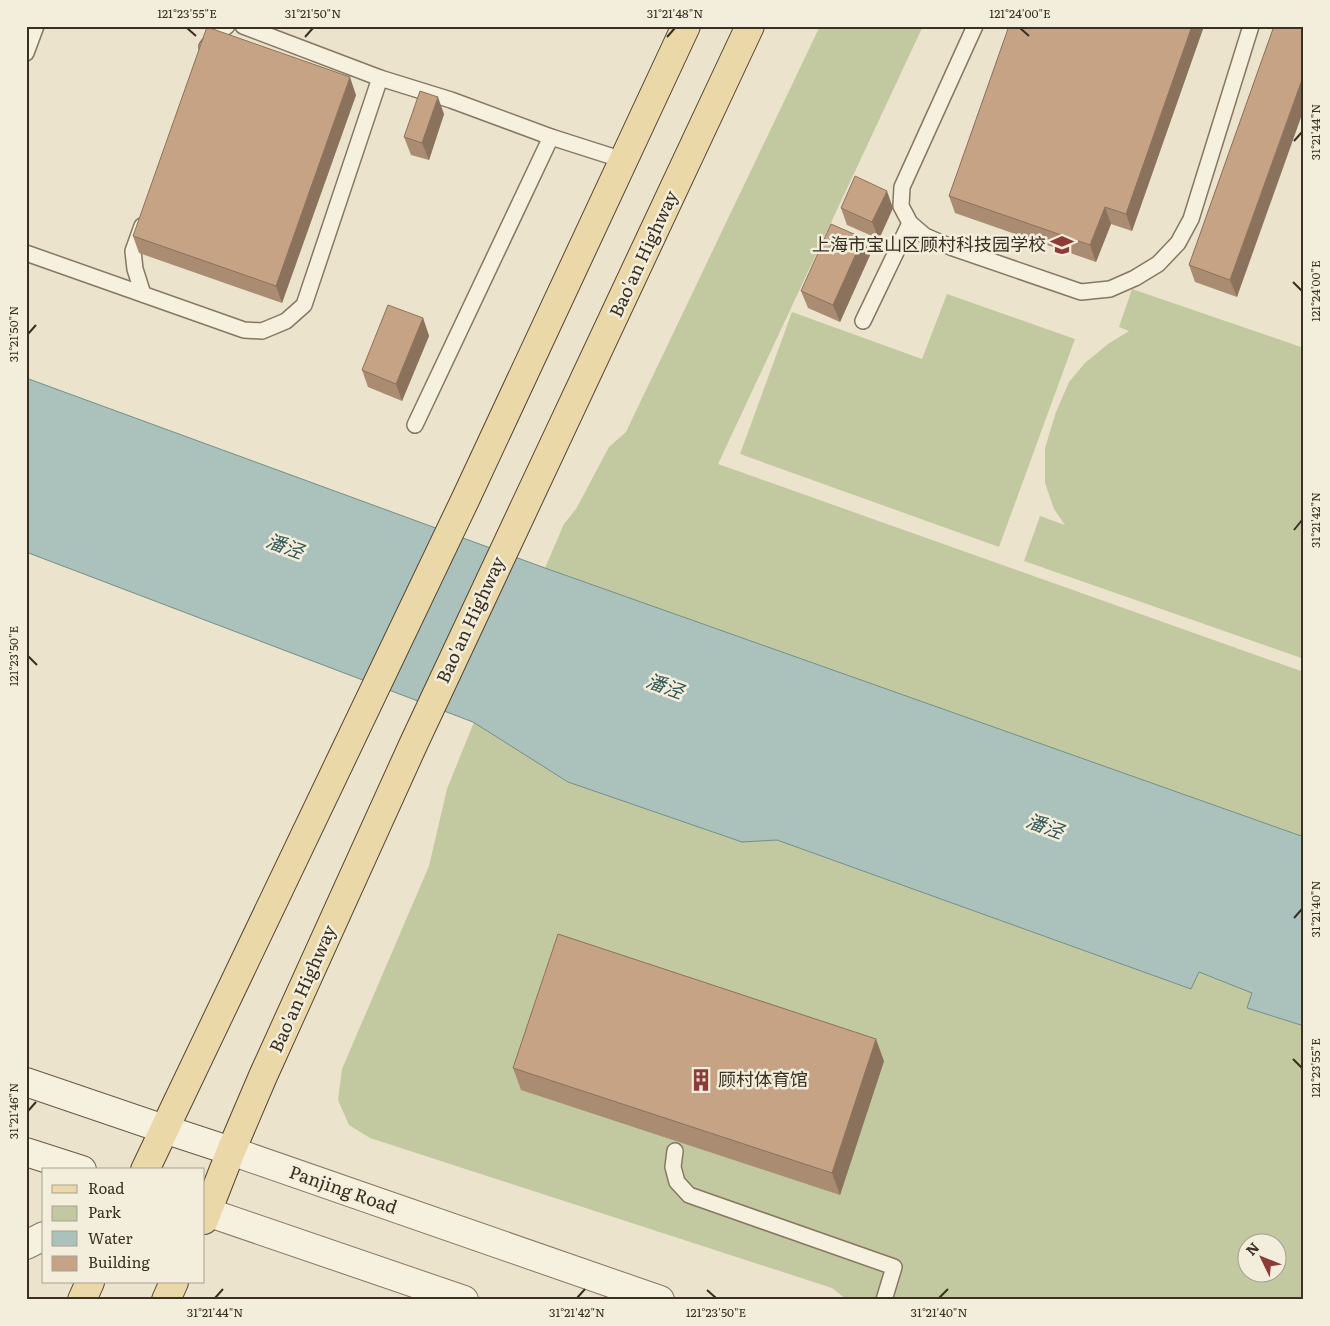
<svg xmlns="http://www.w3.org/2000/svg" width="1330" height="1326" viewBox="0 0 1330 1326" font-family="Literata,'Noto Sans SC',serif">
  <rect width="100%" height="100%" fill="#ebe3cc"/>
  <g fill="#c2c9a0" fill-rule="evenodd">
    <path d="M 820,26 L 923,26 L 718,464 L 1304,672 L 1304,837 L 545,568 L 564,524 L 576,509 L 609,447 L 626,432 Z"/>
    <path d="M 1132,289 L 1304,348 L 1304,659 L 1024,561 L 1040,516 L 1065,525 L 1054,509 L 1045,483 L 1045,448 L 1056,412 L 1069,382 L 1085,363 L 1108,344 L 1129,331 L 1119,327 Z"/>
    <path d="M 947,294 L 1075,339 L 999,547 L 740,454 L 792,312 L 922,359 Z"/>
    <path d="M 474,722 L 568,782 L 742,842 L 777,840 L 1191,989 L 1198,972 L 1253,993 L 1247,1008 L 1304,1026 L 1304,1300 L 847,1300 L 832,1288 L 370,1138 L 349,1125 L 338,1100 L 342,1069 L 429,866 L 447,789 ZM 1248,1244 L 1278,1244 L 1278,1274 L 1248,1274 Z"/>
  </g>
  <path fill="#abc1bb" stroke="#728f89" d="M 26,378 L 545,568 L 1304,837 L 1304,1026 L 1247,1008 L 1252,993 L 1199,972 L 1191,989 L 777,840 L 742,842 L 568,782 L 473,722 L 26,552 Z"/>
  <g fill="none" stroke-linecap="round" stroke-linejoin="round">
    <defs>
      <g id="lane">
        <path d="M 243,26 L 380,78 L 451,100 L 551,137 L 623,160"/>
        <path d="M 975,26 L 902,187 L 901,206 L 910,223 L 925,236 L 953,248 L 1081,292 L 1110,289 L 1135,278 L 1158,264 L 1178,243 L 1191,219 L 1251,26"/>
        <path d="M 207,47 L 217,34 L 227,26"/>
        <path d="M 26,53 L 36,26"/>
        <path d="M 142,226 L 133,251 L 135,269 L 143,294"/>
        <path d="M 26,253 L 244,330 L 262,331 L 286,321 L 304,305 L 380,78"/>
        <path d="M 863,321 L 910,223"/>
        <path d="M 415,425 L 551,137"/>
        <path d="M 675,1151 L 673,1167 L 677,1182 L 689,1195 L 894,1267 L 884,1300"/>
      </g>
      <g id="street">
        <path d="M 231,1151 L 660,1300"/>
        <path d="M 207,1212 L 464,1300"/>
        <path d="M 26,1245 L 44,1236"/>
      </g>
      <g id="secondary">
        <path d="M 26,1082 L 164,1129 L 231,1151"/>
        <path d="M 26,1152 L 82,1170"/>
      </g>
      <g id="primary">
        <path d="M 145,1170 L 466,498 L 686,26"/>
        <path d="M 204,1220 L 231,1151 L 263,1076 L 413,745 L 750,26"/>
        <path d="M 82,1300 L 90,1282"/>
        <path d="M 166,1300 L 174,1282"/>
      </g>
    </defs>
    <use href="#lane" stroke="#877761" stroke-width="18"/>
    <use href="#street" stroke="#877761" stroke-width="30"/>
    <use href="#secondary" stroke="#695844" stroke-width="30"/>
    <use href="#primary" stroke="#564534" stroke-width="30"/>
    <use href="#lane" stroke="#f6f0de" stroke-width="15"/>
    <use href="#street" stroke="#f6f0de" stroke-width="28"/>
    <use href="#secondary" stroke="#f6f0de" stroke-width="28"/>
    <use href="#primary" stroke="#ead8a8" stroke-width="28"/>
  </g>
  <g fill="#aa8c72">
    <path d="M 1009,26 L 1204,26 L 1132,231 L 1111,224 L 1096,262 L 955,213 L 949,196 Z"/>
    <path d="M 1274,26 L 1237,297 L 1195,282 L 1189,265 Z"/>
    <path d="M 356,95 L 282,303 L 139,253 L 133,236 Z"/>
    <path d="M 444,114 L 429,160 L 411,155 L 404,137 Z"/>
    <path d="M 841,208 L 893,208 L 879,239 L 847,225 Z"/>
    <path d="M 863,238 L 870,255 L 840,322 L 808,308 L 801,291 Z"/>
    <path d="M 423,318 L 429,336 L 402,401 L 368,387 L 362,370 Z"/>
    <path d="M 884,1061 L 840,1195 L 521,1090 L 513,1068 Z"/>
  </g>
  <g fill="#8b725d">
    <path d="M 1192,26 L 1204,26 L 1132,231 L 1126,214 Z"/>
    <path d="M 1304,74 L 1304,109 L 1237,297 L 1230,280 Z"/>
    <path d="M 350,77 L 356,95 L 282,303 L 276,286 Z"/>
    <path d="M 438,97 L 444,114 L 429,160 L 422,143 Z"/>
    <path d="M 887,191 L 893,208 L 879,239 L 872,222 Z"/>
    <path d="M 1105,207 L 1111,224 L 1096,262 L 1090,245 Z"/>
    <path d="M 863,238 L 870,255 L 840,322 L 833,305 Z"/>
    <path d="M 423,318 L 429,336 L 402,401 L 396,384 Z"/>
    <path d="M 876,1039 L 884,1061 L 840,1195 L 832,1173 Z"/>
  </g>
  <g fill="#c6a385" stroke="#8b725d">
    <path d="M 1009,26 L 1192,26 L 1126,214 L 1105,207 L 1090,245 L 949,196 Z"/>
    <path d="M 1274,26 L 1304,26 L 1304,74 L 1230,280 L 1189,265 Z"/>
    <path d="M 207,27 L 350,77 L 276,286 L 133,236 Z"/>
    <path d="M 420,91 L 438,97 L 422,143 L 404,137 Z"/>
    <path d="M 855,176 L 887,191 L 872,222 L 841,208 Z"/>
    <path d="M 831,224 L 863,238 L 833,305 L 801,291 Z"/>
    <path d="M 388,305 L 423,318 L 396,384 L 362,370 Z"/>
    <path d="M 558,934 L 876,1039 L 832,1173 L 513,1068 Z"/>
  </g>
  <path fill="none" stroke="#392f23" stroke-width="2" d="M 187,28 L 196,36M 1020,28 L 1029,36M 305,37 L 313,28M 667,37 L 675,28M 1294,141 L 1302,132M 1293,282 L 1302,291M 28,334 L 36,325M 1294,530 L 1302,520M 28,656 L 37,665M 1294,918 L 1302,909M 1293,1059 L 1302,1068M 28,1111 L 36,1102M 707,1290 L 716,1298M 215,1298 L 223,1289M 577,1298 L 585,1289M 939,1298 L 948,1289"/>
  <defs>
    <symbol id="school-bare" viewBox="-9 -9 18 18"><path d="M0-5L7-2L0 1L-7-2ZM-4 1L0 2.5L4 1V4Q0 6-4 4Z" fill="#903a37" stroke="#f3eddb" stroke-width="2.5" paint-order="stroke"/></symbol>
    <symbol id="building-bare" viewBox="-9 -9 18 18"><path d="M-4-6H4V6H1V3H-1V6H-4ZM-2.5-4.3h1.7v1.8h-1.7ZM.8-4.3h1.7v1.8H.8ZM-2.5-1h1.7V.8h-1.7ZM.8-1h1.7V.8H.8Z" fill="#903a37" stroke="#f3eddb" stroke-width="2.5" paint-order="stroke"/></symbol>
  </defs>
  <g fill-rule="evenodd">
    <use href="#school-bare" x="1046" y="229" width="32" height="32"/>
    <use href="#building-bare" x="685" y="1064" width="32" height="32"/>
  </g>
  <g text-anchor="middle" stroke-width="5" stroke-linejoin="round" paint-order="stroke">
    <g font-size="18" fill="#392f23" stroke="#f3eddb" text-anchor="end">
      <text x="1046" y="251">上海市宝山区顾村科技园学校</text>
      <text x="718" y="1086" text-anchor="start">顾村体育馆</text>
    </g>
    <g font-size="18" fill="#392f23" stroke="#f3eddb">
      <text transform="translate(644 254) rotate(-65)" y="6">Bao'an Highway</text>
      <text transform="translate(471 620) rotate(-65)" y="6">Bao'an Highway</text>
      <text transform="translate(303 989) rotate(-66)" y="6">Bao'an Highway</text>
      <text transform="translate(343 1190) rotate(19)" y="6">Panjing Road</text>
    </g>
    <g font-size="19" font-style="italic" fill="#345757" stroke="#f3eddb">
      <text transform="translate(285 546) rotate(20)" y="7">潘泾</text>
      <text transform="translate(665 686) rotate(20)" y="7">潘泾</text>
      <text transform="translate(1045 826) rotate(20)" y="7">潘泾</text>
    </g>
  </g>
  <rect width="1330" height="1326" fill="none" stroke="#f3eddb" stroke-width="55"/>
  <rect x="42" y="1168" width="162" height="115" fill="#f3eddb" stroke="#a9a191"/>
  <rect x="52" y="1185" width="25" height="8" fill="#ead8a8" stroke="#a9a191"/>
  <text x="88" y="1194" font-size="15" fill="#392f23">Road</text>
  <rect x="52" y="1206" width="25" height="15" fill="#c2c9a0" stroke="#a9a191"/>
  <text x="88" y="1218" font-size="15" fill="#392f23">Park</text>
  <rect x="52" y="1231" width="25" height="15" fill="#abc1bb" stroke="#a9a191"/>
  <text x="88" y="1244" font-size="15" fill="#392f23">Water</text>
  <rect x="52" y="1256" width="25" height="15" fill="#c6a385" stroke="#a9a191"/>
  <text x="88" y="1268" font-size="15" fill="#392f23">Building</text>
  <g transform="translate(1262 1258) rotate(313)"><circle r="24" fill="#f3eddb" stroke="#a9a191"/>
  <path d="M0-4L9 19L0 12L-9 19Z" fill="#903a37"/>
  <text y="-8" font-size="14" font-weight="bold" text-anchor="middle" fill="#392f23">N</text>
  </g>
  <rect x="28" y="28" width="1274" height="1270" fill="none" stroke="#392f23" stroke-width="2"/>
  <g font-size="12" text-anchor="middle" fill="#392f23">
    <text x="187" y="18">121°23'55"E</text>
    <text x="313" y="18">31°21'50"N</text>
    <text x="675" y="18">31°21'48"N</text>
    <text x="1020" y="18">121°24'00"E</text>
    <text transform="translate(1316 132) rotate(-90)" y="4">31°21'44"N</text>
    <text transform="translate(1316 291) rotate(-90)" y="4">121°24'00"E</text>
    <text transform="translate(14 334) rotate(-90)" y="4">31°21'50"N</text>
    <text transform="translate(1316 520) rotate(-90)" y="4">31°21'42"N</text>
    <text transform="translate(14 656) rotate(-90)" y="4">121°23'50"E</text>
    <text transform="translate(1316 909) rotate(-90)" y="4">31°21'40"N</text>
    <text transform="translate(1316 1068) rotate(-90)" y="4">121°23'55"E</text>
    <text transform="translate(14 1111) rotate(-90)" y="4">31°21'46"N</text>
    <text x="215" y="1317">31°21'44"N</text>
    <text x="577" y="1317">31°21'42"N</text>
    <text x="716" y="1317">121°23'50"E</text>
    <text x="939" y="1317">31°21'40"N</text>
  </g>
</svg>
